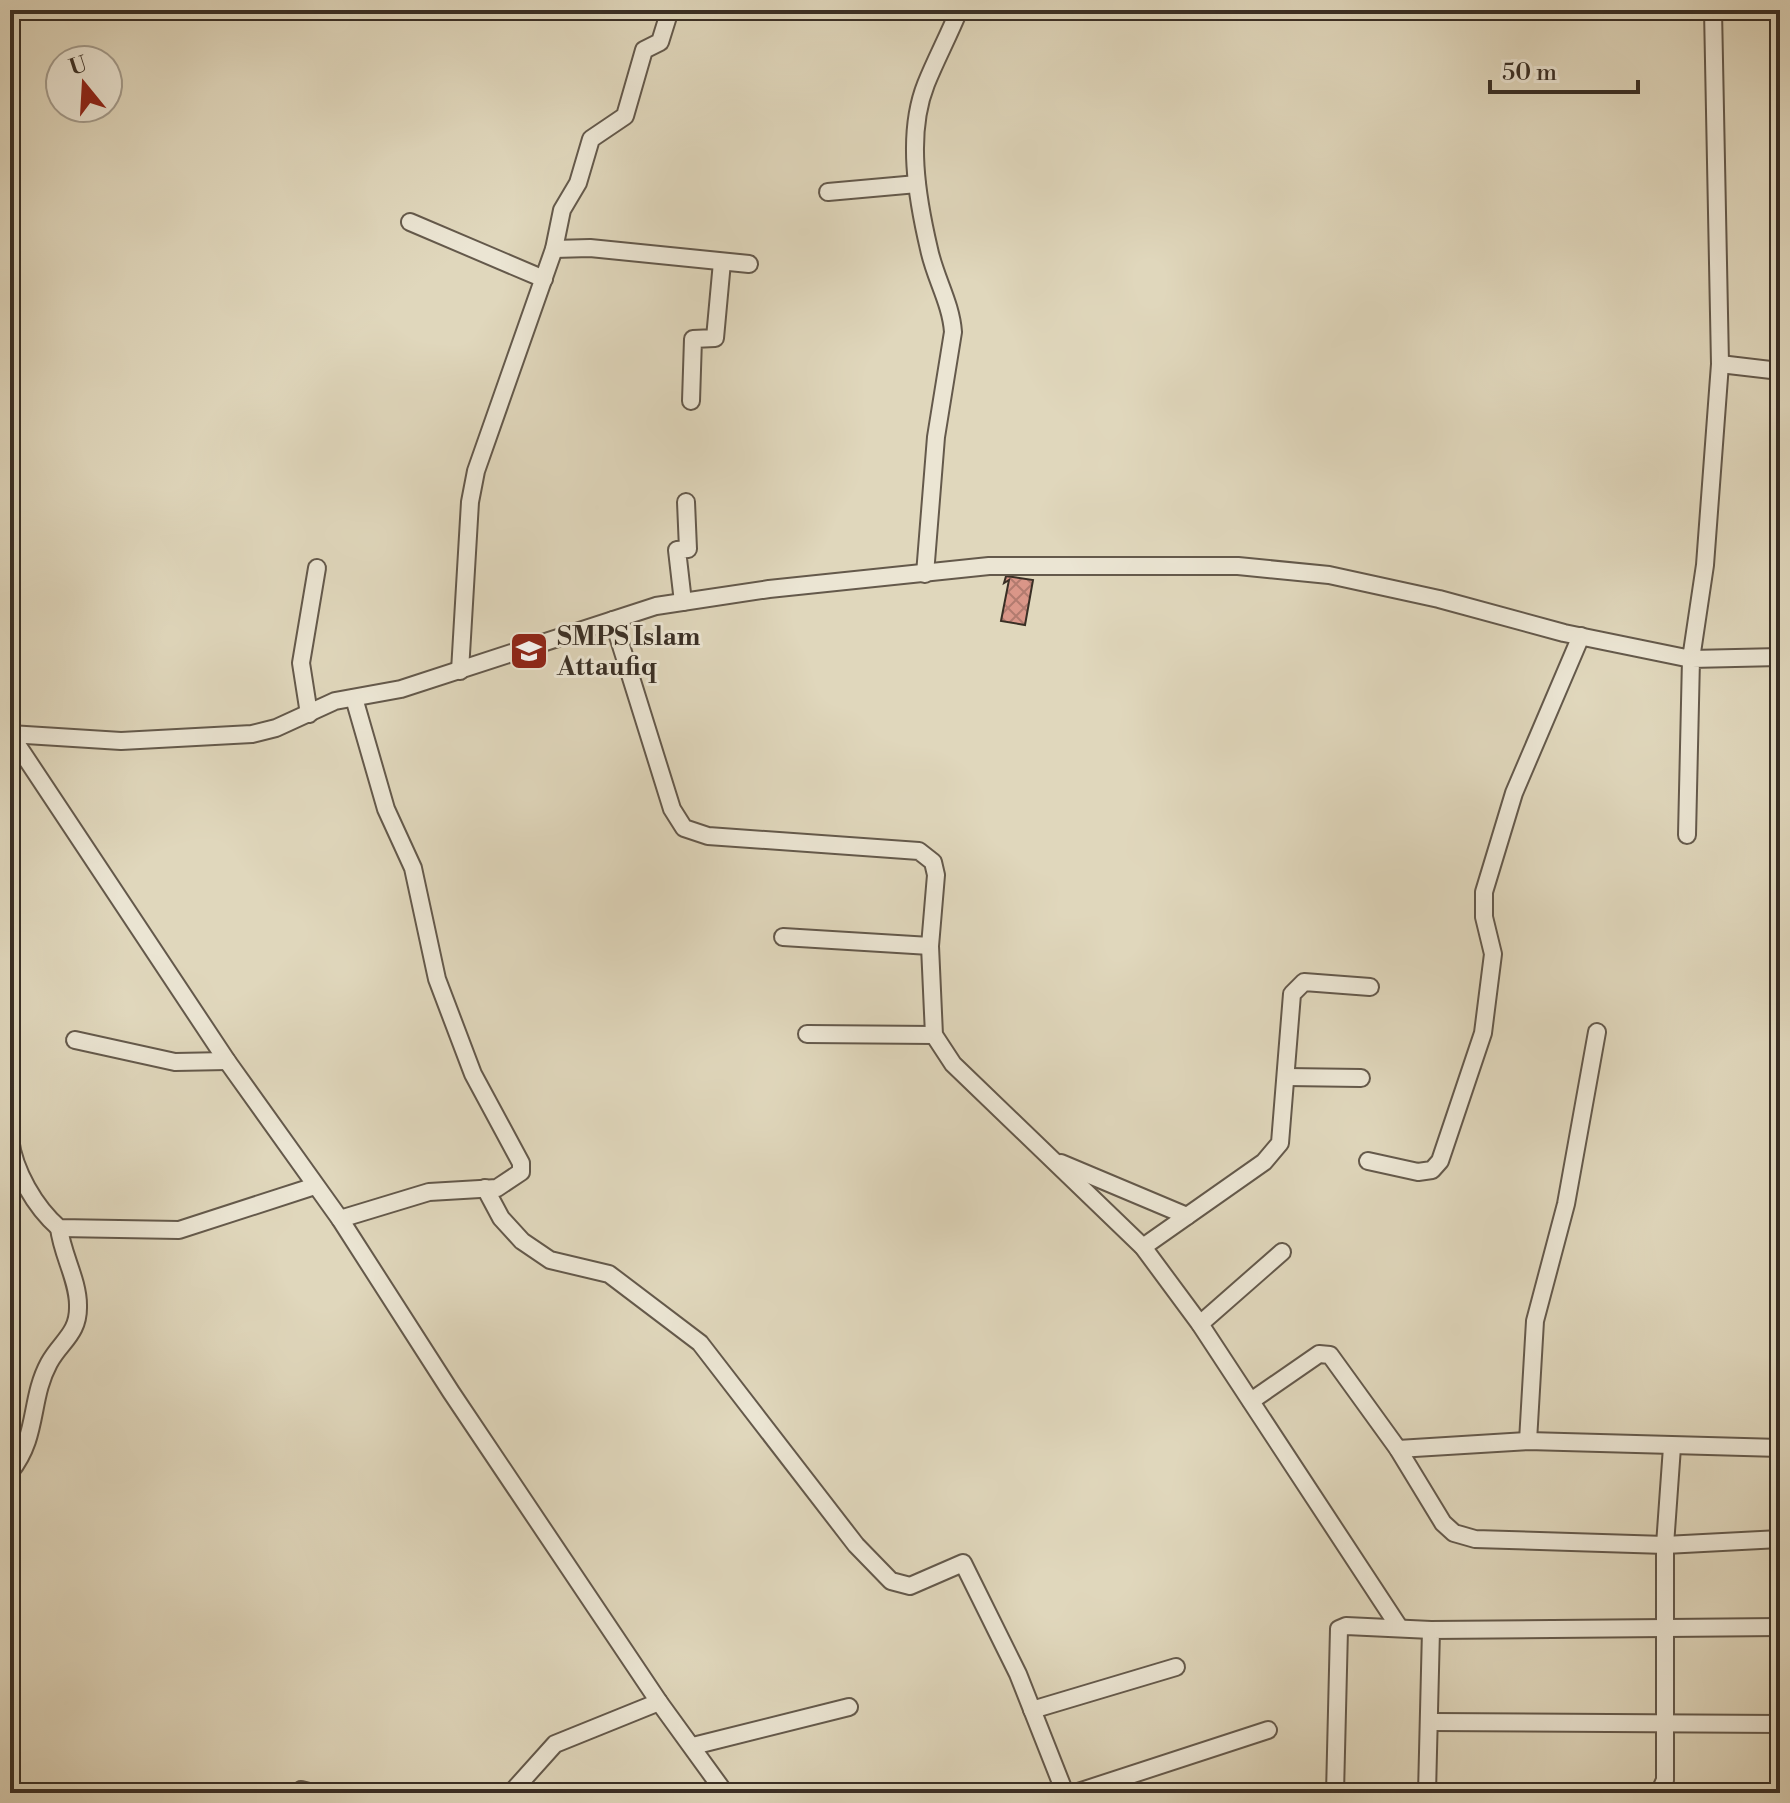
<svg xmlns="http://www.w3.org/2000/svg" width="1790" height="1803" viewBox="0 0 1790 1803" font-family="'Libre Bodoni',serif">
  <defs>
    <pattern id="building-cross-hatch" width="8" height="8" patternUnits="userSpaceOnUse" patternTransform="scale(2)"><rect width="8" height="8" fill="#da9688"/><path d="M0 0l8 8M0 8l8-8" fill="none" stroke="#b27b6f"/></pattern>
  </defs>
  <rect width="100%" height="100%" fill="#e0d7bc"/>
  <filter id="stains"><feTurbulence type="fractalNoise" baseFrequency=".0025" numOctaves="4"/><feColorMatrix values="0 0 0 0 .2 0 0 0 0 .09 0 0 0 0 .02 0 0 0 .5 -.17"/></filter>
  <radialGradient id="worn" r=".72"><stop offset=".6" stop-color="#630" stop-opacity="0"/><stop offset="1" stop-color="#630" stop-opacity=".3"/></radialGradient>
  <path fill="url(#building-cross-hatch)" stroke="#3a2f25" stroke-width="2" d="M 1006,576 L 1033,580 L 1025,625 L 1001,621 L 1009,580 L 1004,583 Z"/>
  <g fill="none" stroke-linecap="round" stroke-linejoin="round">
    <defs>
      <g id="minor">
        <path d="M 828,192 L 917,184"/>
        <path d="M 410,222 L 544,279"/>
        <path d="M 554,249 L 590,248 L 749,264"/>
        <path d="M 1720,364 L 1780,371"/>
        <path d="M 691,401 L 693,339 L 715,338 L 722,262"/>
        <path d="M 925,574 L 936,437 L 953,332 C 951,303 935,278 929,249 C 917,198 906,134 926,84 C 936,59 949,35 959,10"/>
        <path d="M 683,602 L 677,550 L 688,549 L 686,502"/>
        <path d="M 613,620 L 672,809 L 684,828 L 708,836 L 919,851 L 933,862 L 936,875 L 930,946 L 934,1035 L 953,1064 L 1143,1247 L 1200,1324 L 1399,1627"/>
        <path d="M 460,671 L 470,502 L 476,471 L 554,249 L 562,210 L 578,183 L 591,139 L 625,116 L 644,50 L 660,42 L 670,10"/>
        <path d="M 309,714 L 301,663 L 317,568"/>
        <path d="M 10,734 L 121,741 L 252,734 L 276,728 L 335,701 L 401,689 L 656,606 L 769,589 L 989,566 L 1238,566 L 1329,575 L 1439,599 L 1564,633 L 1691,659 L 1705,565 L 1720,364 L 1713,10"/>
        <path d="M 10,734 L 227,1061 L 340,1219 L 451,1392 L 659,1702 L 725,1793"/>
        <path d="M 1687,835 L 1691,659 L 1780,657"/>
        <path d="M 783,937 L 930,946"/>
        <path d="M 807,1034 L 934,1035"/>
        <path d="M 75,1040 L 175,1062 L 227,1061"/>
        <path d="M 1287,1077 L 1361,1078"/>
        <path d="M 10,1139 C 14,1171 35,1207 59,1228 L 179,1230 L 315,1186"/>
        <path d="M 1368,1161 L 1418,1172 L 1432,1170 L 1440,1161 L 1483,1033 L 1493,954 L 1484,917 L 1484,892 L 1514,793 L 1581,636"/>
        <path d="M 1061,1163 L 1187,1216"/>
        <path d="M 485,1188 L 501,1218 L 522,1241 L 550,1260 L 609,1274 L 700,1343 L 856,1545 L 891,1581 L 910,1586 L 963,1563 L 1018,1674 L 1065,1793"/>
        <path d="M 340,1219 L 429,1192 L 497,1188 L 521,1172 L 521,1163 L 473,1074 L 437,979 L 413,868 L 386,809 L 354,698"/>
        <path d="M 1143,1247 L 1264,1162 L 1280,1143 L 1292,994 L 1304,982 L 1370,987"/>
        <path d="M 1200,1324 L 1282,1252"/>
        <path d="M 1251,1401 L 1319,1354 L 1330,1355 L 1398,1449 L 1443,1523 L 1454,1533 L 1475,1539 L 1665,1545 L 1780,1539"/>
        <path d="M 1528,1441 L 1535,1321 L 1566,1204 L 1597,1032"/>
        <path d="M 1398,1449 L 1528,1441 L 1780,1448"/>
        <path d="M 10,1472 C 39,1436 29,1400 49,1363 C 61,1341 79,1334 78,1305 C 78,1280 62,1254 59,1228"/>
        <path d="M 1032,1710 L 1176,1667"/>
        <path d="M 1432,1722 L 1780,1724"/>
        <path d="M 693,1746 L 849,1707"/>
        <path d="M 301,1790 L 313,1793"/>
        <path d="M 511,1793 L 555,1744 L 659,1702"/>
        <path d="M 1075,1793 L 1268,1730"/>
        <path d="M 1335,1793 L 1339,1629 L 1346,1626 L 1431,1630"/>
        <path d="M 1427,1793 L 1431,1630 L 1780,1627"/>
        <path d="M 1659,1793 L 1665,1780 L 1665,1545 L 1672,1447"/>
      </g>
    </defs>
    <use href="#minor" stroke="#64594b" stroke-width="20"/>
    <use href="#minor" stroke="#ebe5d3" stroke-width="16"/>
  </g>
  <defs>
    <symbol id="school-square" viewBox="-11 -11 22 22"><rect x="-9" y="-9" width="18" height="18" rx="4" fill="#8f2418" stroke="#ebe5d3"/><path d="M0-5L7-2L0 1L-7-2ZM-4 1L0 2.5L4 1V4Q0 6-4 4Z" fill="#fff"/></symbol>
  </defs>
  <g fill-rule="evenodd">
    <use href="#school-square" x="507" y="629" width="44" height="44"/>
  </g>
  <g text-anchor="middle" stroke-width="6" stroke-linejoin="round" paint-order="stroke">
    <g font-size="26" font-weight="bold" fill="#3a2f25" stroke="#ebe5d3" text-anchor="start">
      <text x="557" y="645">SMPS Islam<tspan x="557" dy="30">Attaufiq</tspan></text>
    </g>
  </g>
  <rect width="1790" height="1803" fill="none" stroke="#e0d7bc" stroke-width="40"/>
  <rect x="12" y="12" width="1766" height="1779" fill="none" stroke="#3a2f25" stroke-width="4"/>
  <rect x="20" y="20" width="1750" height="1763" fill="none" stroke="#3a2f25" stroke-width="2"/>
  <g transform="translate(84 84) rotate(342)"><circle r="38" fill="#ebe5d3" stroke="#a49c8d" stroke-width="2"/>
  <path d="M0-6L14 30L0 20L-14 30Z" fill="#8f2418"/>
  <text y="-12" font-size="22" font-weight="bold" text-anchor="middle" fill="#3a2f25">U</text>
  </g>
  <path d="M1490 80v12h148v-12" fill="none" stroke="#3a2f25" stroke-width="4"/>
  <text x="1502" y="80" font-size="24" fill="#3a2f25" stroke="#ebe5d3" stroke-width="6" paint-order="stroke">50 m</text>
  <rect width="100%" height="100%" filter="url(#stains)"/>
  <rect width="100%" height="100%" fill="url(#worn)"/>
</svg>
